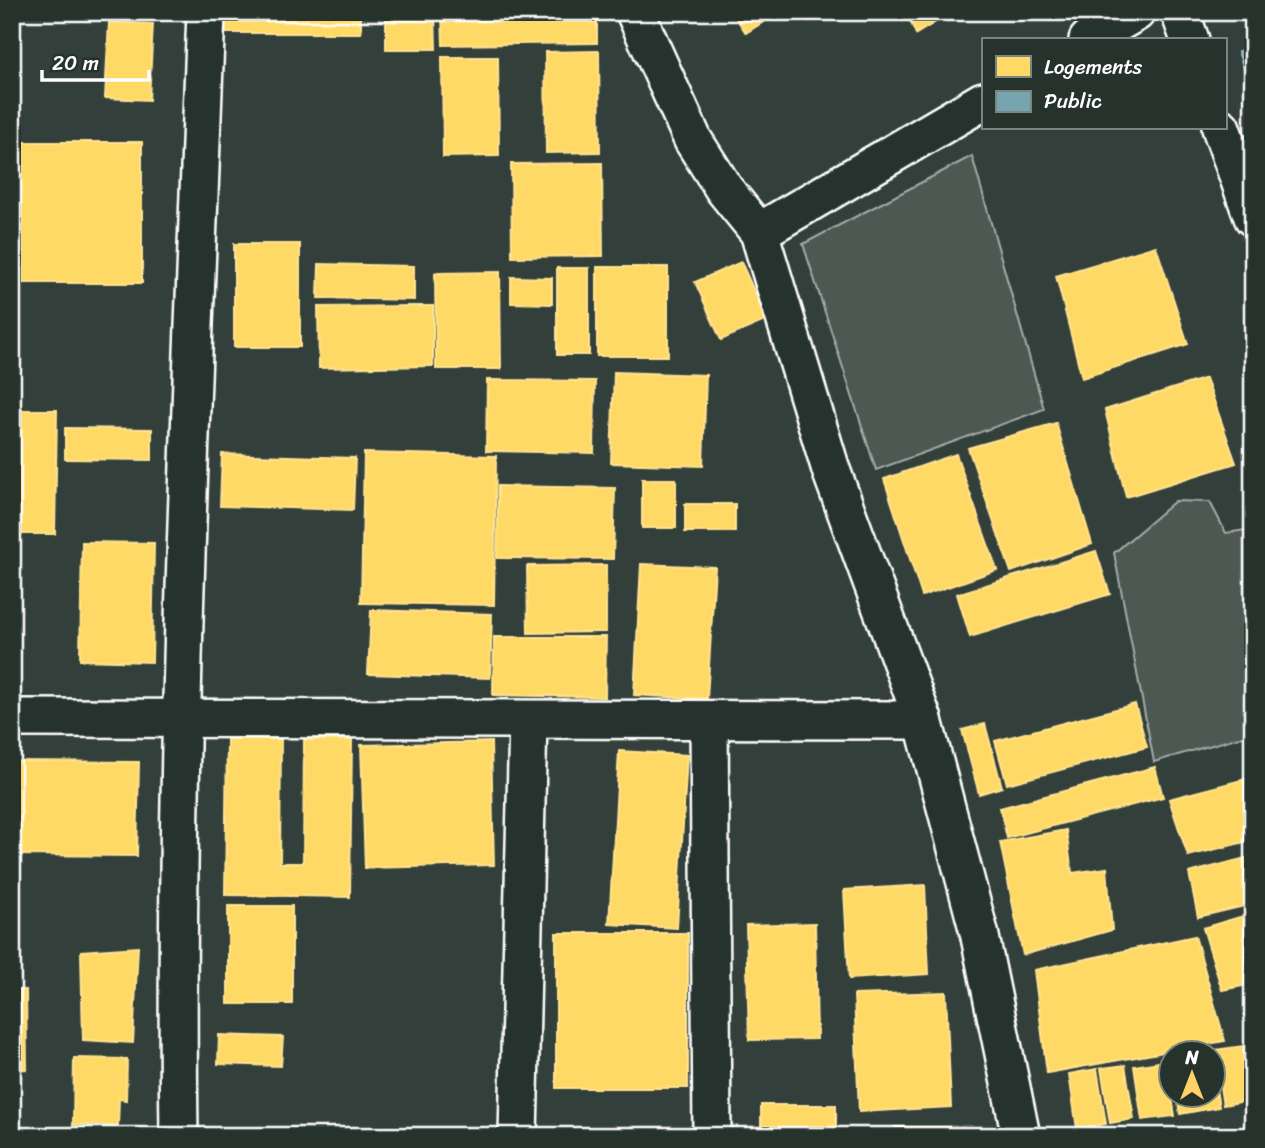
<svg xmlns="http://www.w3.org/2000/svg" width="1265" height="1148" viewBox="0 0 1265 1148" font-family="Sriracha,sans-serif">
  <rect width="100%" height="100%" fill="#333f3a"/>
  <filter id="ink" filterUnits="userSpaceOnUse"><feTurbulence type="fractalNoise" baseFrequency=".0143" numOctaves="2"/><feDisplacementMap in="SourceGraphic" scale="14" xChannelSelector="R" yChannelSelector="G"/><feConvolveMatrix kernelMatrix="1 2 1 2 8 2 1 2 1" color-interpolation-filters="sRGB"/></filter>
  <g filter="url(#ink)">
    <g fill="#4d5853" stroke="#a6aca9" stroke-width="2">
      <path d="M 972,156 L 1044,409 L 876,470 L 803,244 Z"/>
      <path d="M 1175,501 L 1210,502 L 1226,533 L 1253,529 L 1253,733 L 1154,762 L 1114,553 Z"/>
    </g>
    <g fill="#ffd966" stroke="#ffe494" stroke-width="2">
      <rect x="215" y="12" width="146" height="21"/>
      <path d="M 386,12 L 435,12 L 436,49 L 386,49 Z"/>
      <path d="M 442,12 L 597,12 L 597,43 L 443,45 Z"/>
      <path d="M 732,12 L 779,12 L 746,33 Z"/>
      <path d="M 906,12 L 952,12 L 916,34 Z"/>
      <path d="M 109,22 L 153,24 L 149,100 L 105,98 Z"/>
      <path d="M 599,51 L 600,152 L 546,153 L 545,52 Z"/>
      <path d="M 442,57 L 498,57 L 499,156 L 443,157 Z"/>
      <rect x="12" y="142" width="130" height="141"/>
      <path d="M 602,163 L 603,256 L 512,257 L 511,164 Z"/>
      <rect x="234" y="244" width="66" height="103"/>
      <path d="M 1156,246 L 1188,344 L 1082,378 L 1056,276 Z"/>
      <path d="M 741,262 L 767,320 L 721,340 L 695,282 Z"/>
      <path d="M 319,264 L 414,266 L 414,300 L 318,298 Z"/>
      <rect x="597" y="267" width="71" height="89"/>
      <rect x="557" y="268" width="32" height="87"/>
      <path d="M 500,272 L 501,369 L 436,369 L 435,273 Z"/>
      <path d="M 511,277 L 552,278 L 552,304 L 511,303 Z"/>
      <path d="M 414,306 L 433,306 L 433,366 L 319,368 L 318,307 Z"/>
      <path d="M 614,372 L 706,375 L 703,466 L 611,463 Z"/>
      <path d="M 1206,378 L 1236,463 L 1126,497 L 1105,410 Z"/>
      <path d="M 487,380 L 595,381 L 594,453 L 486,451 Z"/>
      <path d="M 12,410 L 57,410 L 55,534 L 12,534 Z"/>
      <path d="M 1056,423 L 1092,544 L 1011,572 L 968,448 Z"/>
      <path d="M 65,428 L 152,429 L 152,460 L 65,459 Z"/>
      <path d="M 364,453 L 496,456 L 494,605 L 361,603 Z"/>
      <path d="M 222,454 L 355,458 L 353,510 L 220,506 Z"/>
      <path d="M 956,454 L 997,570 L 922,596 L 884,479 Z"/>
      <rect x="642" y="479" width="34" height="49"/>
      <path d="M 498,486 L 615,488 L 613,559 L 497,558 Z"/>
      <rect x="685" y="504" width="50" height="28"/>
      <path d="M 82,542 L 154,543 L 152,662 L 80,660 Z"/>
      <path d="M 1096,551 L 1110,594 L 970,637 L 957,594 Z"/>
      <path d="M 641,564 L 715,567 L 707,699 L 634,695 Z"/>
      <path d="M 606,565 L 606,632 L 528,633 L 527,566 Z"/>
      <path d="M 371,610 L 492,614 L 490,678 L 368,674 Z"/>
      <path d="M 494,637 L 606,637 L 605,697 L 493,695 Z"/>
      <path d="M 1135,704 L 1147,747 L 1007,784 L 995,741 Z"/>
      <path d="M 985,724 L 1002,787 L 979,794 L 962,730 Z"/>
      <path d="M 227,739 L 281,739 L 280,863 L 303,863 L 304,740 L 352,740 L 350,897 L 225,895 Z"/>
      <path d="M 491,742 L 494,865 L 365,868 L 361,745 Z"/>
      <path d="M 619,751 L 687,755 L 677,928 L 609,924 Z"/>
      <path d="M 12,761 L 139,762 L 137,856 L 12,855 Z"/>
      <path d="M 1155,767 L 1163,797 L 1007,838 L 1000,808 Z"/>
      <path d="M 1253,777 L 1253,840 L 1188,856 L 1169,799 Z"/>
      <path d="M 1066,830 L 1072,873 L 1107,868 L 1112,930 L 1023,955 L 1000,842 Z"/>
      <path d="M 1253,856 L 1253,904 L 1198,917 L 1189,873 Z"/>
      <path d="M 925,885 L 929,974 L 849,979 L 844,890 Z"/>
      <rect x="228" y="906" width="64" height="98"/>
      <path d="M 1253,913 L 1253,984 L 1222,990 L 1203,928 Z"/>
      <path d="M 815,923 L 817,1039 L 749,1040 L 746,925 Z"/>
      <path d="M 12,926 L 17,926 L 15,985 L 12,984 Z"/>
      <rect x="556" y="933" width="132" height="155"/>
      <path d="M 1195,936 L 1225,1041 L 1047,1073 L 1034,970 Z"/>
      <path d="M 138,947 L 133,1043 L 83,1040 L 81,951 Z"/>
      <path d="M 12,990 L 26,990 L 27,1069 L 12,1070 Z"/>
      <path d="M 946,992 L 951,1107 L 859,1112 L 854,995 Z"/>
      <path d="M 219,1035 L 283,1037 L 281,1066 L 218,1064 Z"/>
      <path d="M 1243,1046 L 1252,1100 L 1223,1105 L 1214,1050 Z"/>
      <path d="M 74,1058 L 127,1059 L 126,1100 L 119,1099 L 118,1126 L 73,1125 Z"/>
      <path d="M 1166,1061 L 1175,1116 L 1142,1120 L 1134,1066 Z"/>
      <path d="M 1125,1065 L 1134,1119 L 1110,1123 L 1101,1068 Z"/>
      <path d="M 1212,1067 L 1219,1107 L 1180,1114 L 1177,1096 L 1212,1096 Z"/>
      <path d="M 1097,1069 L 1106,1124 L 1077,1129 L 1069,1074 Z"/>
      <path d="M 761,1105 L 836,1105 L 836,1131 L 885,1131 L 885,1136 L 761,1136 Z"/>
      <rect x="895" y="1127" width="68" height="9"/>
    </g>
    <path fill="#76a5af" stroke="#9fc0c7" stroke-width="2" d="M 1253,43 L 1253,92 L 1238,52 Z"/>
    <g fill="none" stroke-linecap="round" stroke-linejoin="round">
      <defs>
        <g id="street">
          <path d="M 635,12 L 693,140 L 724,189 L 759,232 L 831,470 L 923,720 L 979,932 L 1021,1136"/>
          <path d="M 1180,12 L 1190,40"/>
          <path d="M 1088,40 L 1136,12"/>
          <path d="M 1221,128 L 1253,217"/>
          <path d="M 759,232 L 983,101"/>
          <path d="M 12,718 L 923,720"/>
          <path d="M 709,721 L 712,1136"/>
          <path d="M 179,1136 C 174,761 192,387 206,12"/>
          <path d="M 518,1136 L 528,720"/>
        </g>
      </defs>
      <use href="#street" stroke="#fff" stroke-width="42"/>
      <use href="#street" stroke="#26332d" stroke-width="37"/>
    </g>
  </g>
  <rect width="1265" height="1148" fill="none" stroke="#26332d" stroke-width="42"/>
  <rect x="21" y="21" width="1223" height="1106" fill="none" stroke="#fff" stroke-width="2.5" filter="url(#ink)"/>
  <rect x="982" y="38" width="245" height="91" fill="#26332d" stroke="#7d8581" stroke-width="2"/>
  <rect x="996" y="56" width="35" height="21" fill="#ffd966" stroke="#7d8581" stroke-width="2"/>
  <text x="1044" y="74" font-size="21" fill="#ffffff">Logements</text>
  <rect x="996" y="91" width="35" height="21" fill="#76a5af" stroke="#7d8581" stroke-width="2"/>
  <text x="1044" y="108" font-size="21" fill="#ffffff">Public</text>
  <g transform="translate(1192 1074)"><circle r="33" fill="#26332d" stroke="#7d8581" stroke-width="2"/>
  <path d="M0-5L12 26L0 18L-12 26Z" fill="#ffd166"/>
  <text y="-10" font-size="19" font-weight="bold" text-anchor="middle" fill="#ffffff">N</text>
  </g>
  <path d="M42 70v10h107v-10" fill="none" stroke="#ffffff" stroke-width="3.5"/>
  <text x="52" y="70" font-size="21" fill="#ffffff" stroke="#26332d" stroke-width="5" paint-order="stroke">20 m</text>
</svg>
